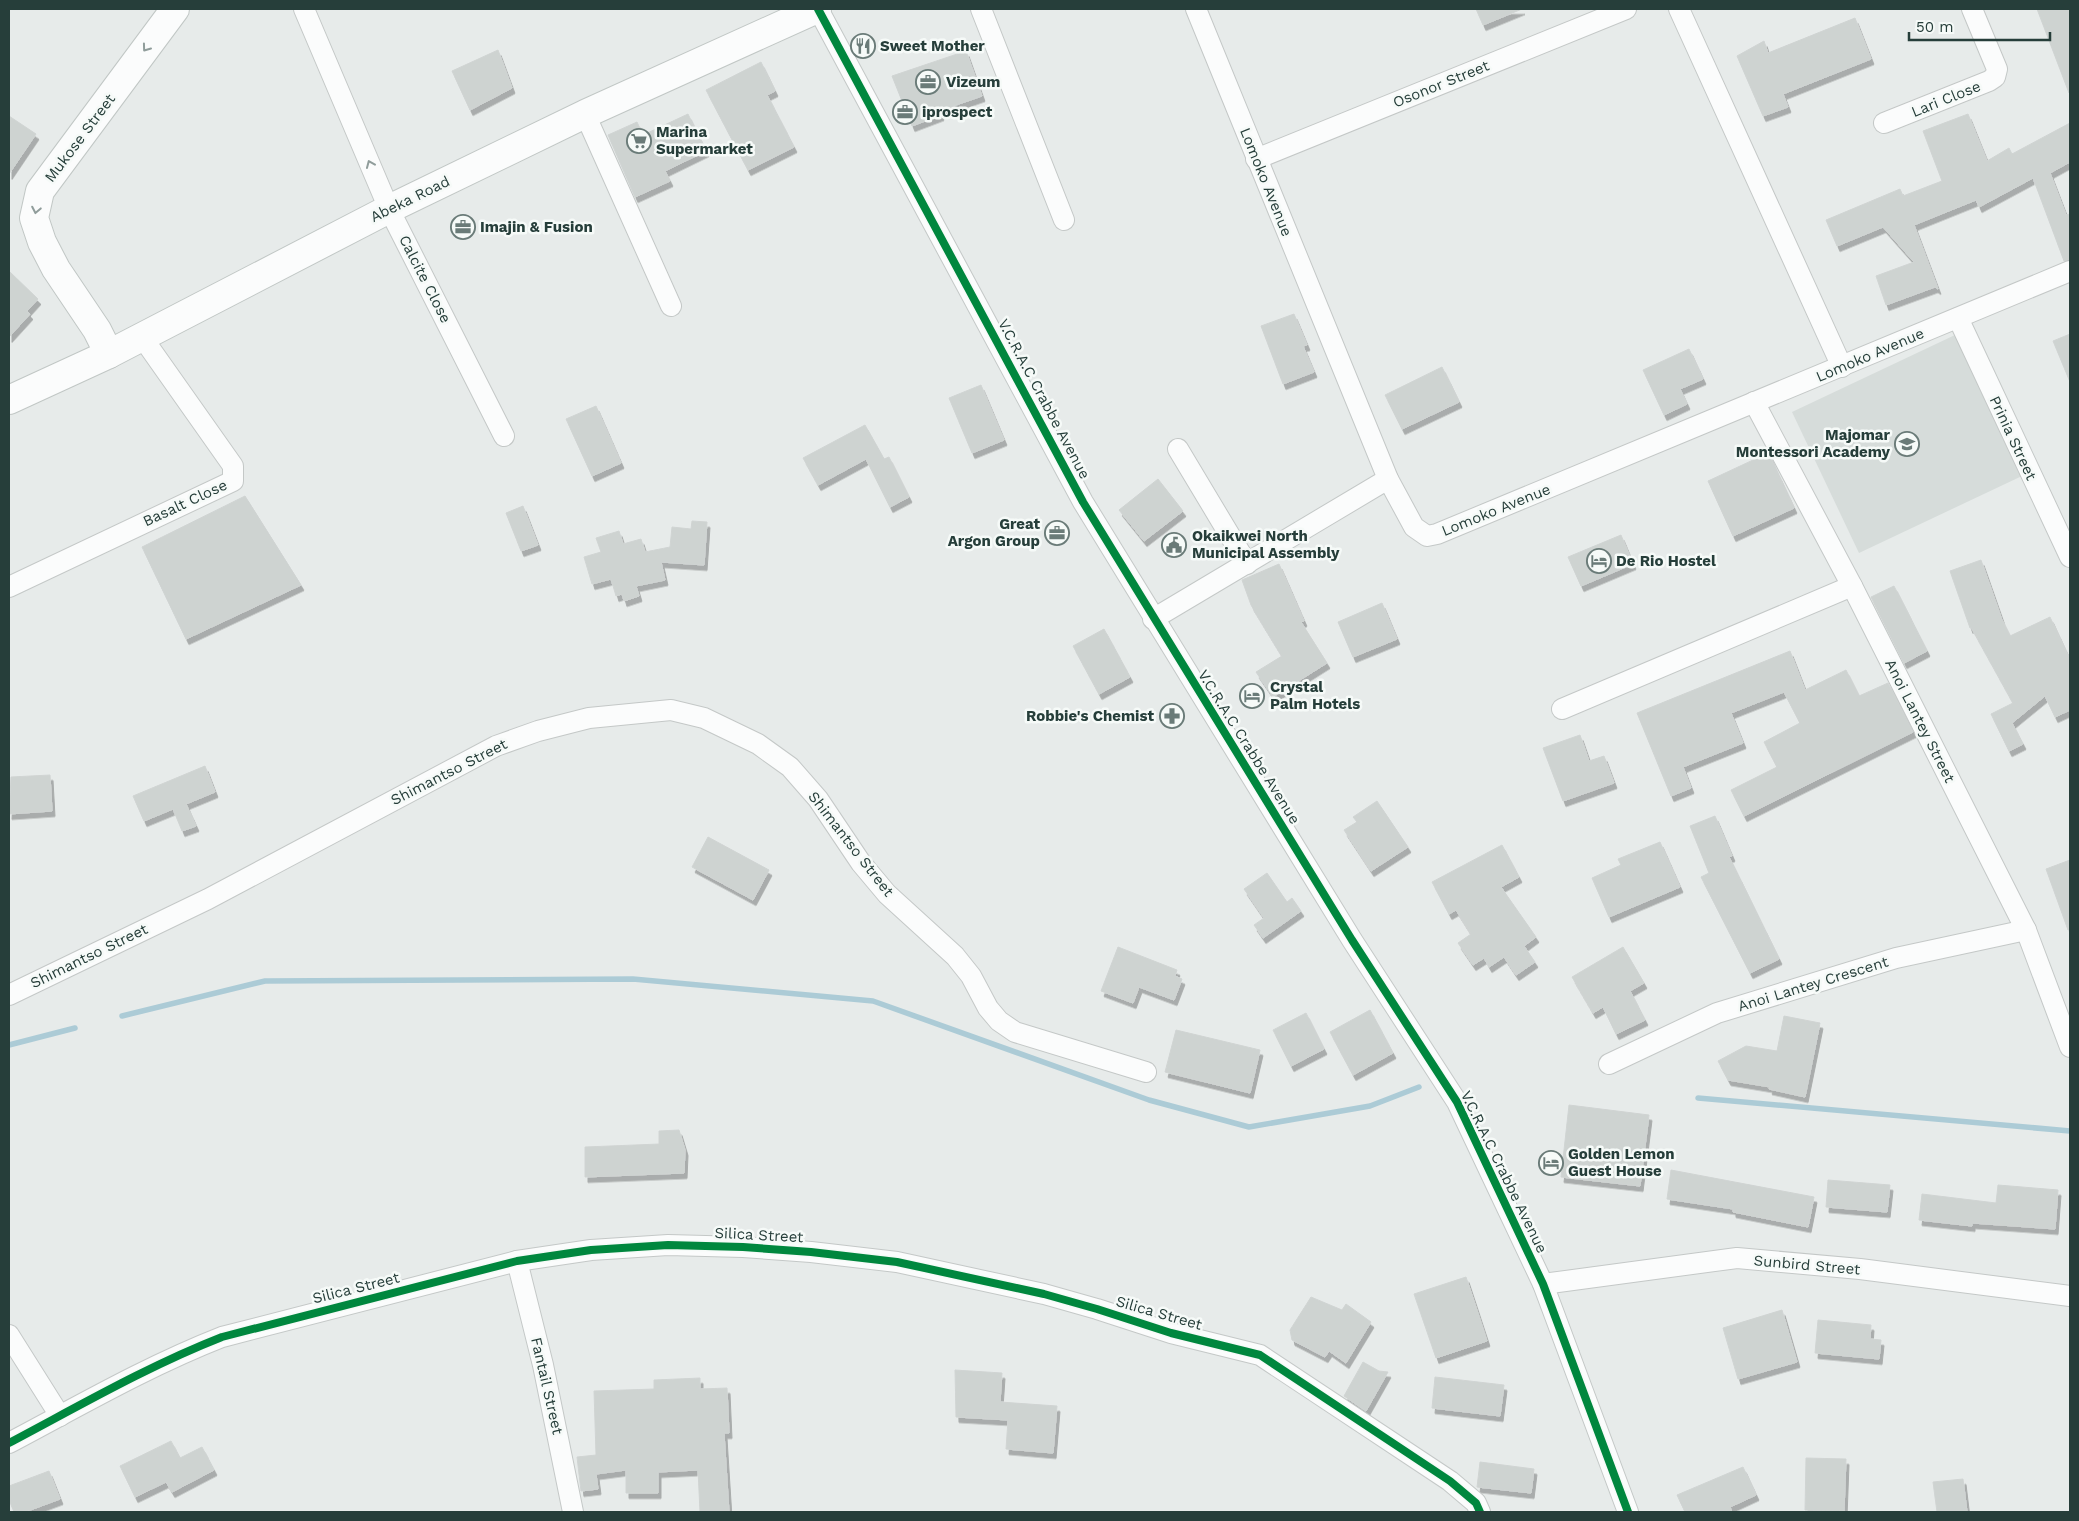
<svg xmlns="http://www.w3.org/2000/svg" width="2079" height="1521" viewBox="0 0 2079 1521" font-family="'Work Sans',sans-serif">
  <defs>
    <filter id="shadow"><feDropShadow dx="3" dy="5.5" stdDeviation="0" flood-color="#0004"/></filter>
  </defs>
  <rect width="100%" height="100%" fill="#e7ebea"/>
  <path fill="#d6dcda" d="M 1955,335 L 2022,476 L 1859,553 L 1792,412 Z"/>
  <g fill="none" stroke-linecap="round" stroke-linejoin="round">
    <g stroke="#accbd6" stroke-width="5.5">
      <path d="M 122,1016 L 265,981 L 633,979 L 873,1001 L 1149,1100 L 1249,1127 L 1370,1106 L 1419,1087"/>
      <path d="M 9,1045 L 75,1028"/>
      <path d="M 1698,1098 L 2070,1131"/>
    </g>
  </g>
  <g fill="#ced3d1" stroke="#d0d4d3" filter="url(#shadow)">
    <path d="M 1476,9 L 1522,9 L 1483,25 Z"/>
    <path d="M 2037,9 L 2070,9 L 2070,92 L 2069,93 Z"/>
    <path d="M 1855,18 L 1871,59 L 1783,94 L 1788,107 L 1763,116 L 1737,56 L 1764,41 L 1768,53 Z"/>
    <path d="M 498,50 L 512,88 L 470,110 L 452,71 Z"/>
    <path d="M 966,51 L 982,96 L 939,111 L 941,115 L 912,126 L 892,76 Z"/>
    <path d="M 761,62 L 775,91 L 767,95 L 794,147 L 748,170 L 706,90 Z"/>
    <path d="M 688,114 L 706,151 L 665,171 L 670,181 L 635,197 L 608,135 L 637,122 L 643,135 Z"/>
    <path d="M 1968,114 L 1987,161 L 2009,148 L 2012,154 L 2070,123 L 2070,162 L 2050,173 L 2066,215 L 2070,214 L 2070,259 L 2064,261 L 2033,178 L 1979,207 L 1976,200 L 1914,225 L 1938,289 L 1935,287 L 1886,305 L 1876,276 L 1914,262 L 1883,227 L 1837,246 L 1826,220 L 1900,189 L 1903,196 L 1942,181 L 1923,131 Z"/>
    <path d="M 9,116 L 36,134 L 9,174 Z"/>
    <path d="M 9,271 L 38,299 L 27,311 L 30,314 L 9,337 Z"/>
    <path d="M 1294,314 L 1307,345 L 1303,346 L 1314,372 L 1283,384 L 1261,326 Z"/>
    <path d="M 2070,334 L 2070,382 L 2053,341 Z"/>
    <path d="M 1689,349 L 1703,379 L 1680,389 L 1687,404 L 1664,415 L 1643,370 Z"/>
    <path d="M 1442,367 L 1459,402 L 1402,429 L 1385,395 Z"/>
    <path d="M 981,385 L 1004,440 L 972,453 L 949,398 Z"/>
    <path d="M 596,406 L 621,463 L 592,476 L 566,419 Z"/>
    <path d="M 865,425 L 884,459 L 889,457 L 909,497 L 890,507 L 866,459 L 818,485 L 803,458 Z"/>
    <path d="M 1768,453 L 1794,508 L 1733,536 L 1708,481 Z"/>
    <path d="M 1158,479 L 1183,511 L 1144,541 L 1119,510 Z"/>
    <path d="M 245,496 L 301,585 L 186,639 L 142,547 Z"/>
    <path d="M 523,506 L 538,545 L 521,551 L 506,513 Z"/>
    <path d="M 692,521 L 707,522 L 704,565 L 661,562 L 665,580 L 636,586 L 639,596 L 624,601 L 622,594 L 616,596 L 611,579 L 592,584 L 584,557 L 601,552 L 596,538 L 619,531 L 623,544 L 641,539 L 645,552 L 670,547 L 672,527 L 691,529 Z"/>
    <path d="M 1621,535 L 1633,564 L 1581,586 L 1568,557 Z"/>
    <path d="M 1981,560 L 2002,620 L 2010,636 L 2050,617 L 2070,660 L 2070,710 L 2055,717 L 2045,696 L 2012,723 L 2023,744 L 2009,751 L 1991,714 L 2013,703 L 1971,627 L 1970,628 L 1950,571 Z"/>
    <path d="M 1279,564 L 1304,621 L 1301,622 L 1327,663 L 1273,697 L 1256,672 L 1282,656 L 1251,605 L 1242,580 Z"/>
    <path d="M 1894,586 L 1927,651 L 1904,663 L 1871,597 Z"/>
    <path d="M 1382,603 L 1397,639 L 1353,657 L 1338,622 Z"/>
    <path d="M 1104,629 L 1130,677 L 1099,694 L 1073,646 Z"/>
    <path d="M 1790,651 L 1805,690 L 1846,670 L 1859,696 L 1888,683 L 1913,732 L 1744,816 L 1731,790 L 1777,767 L 1764,742 L 1800,723 L 1784,692 L 1731,713 L 1743,743 L 1683,767 L 1691,788 L 1671,796 L 1637,713 Z"/>
    <path d="M 1580,735 L 1589,761 L 1604,756 L 1614,783 L 1563,801 L 1543,748 Z"/>
    <path d="M 205,766 L 215,792 L 186,804 L 196,826 L 182,831 L 173,809 L 144,821 L 133,796 Z"/>
    <path d="M 50,775 L 52,811 L 9,814 L 11,777 Z"/>
    <path d="M 1377,801 L 1408,847 L 1371,871 L 1344,830 L 1357,822 L 1353,817 Z"/>
    <path d="M 1715,816 L 1732,856 L 1729,857 L 1779,959 L 1750,973 L 1701,877 L 1709,873 L 1690,826 Z"/>
    <path d="M 708,837 L 769,870 L 753,900 L 692,867 Z"/>
    <path d="M 1660,842 L 1680,887 L 1609,917 L 1592,878 L 1621,865 L 1618,859 Z"/>
    <path d="M 1502,845 L 1519,877 L 1501,887 L 1536,937 L 1524,946 L 1535,962 L 1516,975 L 1504,957 L 1489,967 L 1484,958 L 1473,965 L 1458,943 L 1471,934 L 1456,910 L 1449,914 L 1432,882 Z"/>
    <path d="M 2070,860 L 2070,929 L 2068,930 L 2046,869 Z"/>
    <path d="M 1267,873 L 1287,902 L 1292,898 L 1301,911 L 1263,938 L 1254,925 L 1264,918 L 1244,889 Z"/>
    <path d="M 1118,947 L 1177,970 L 1175,976 L 1182,979 L 1174,1000 L 1139,987 L 1133,1003 L 1101,991 Z"/>
    <path d="M 1623,947 L 1644,983 L 1630,991 L 1645,1020 L 1616,1034 L 1603,1007 L 1593,1013 L 1572,977 Z"/>
    <path d="M 1370,1010 L 1393,1053 L 1353,1075 L 1330,1032 Z"/>
    <path d="M 1306,1013 L 1324,1049 L 1291,1066 L 1273,1030 Z"/>
    <path d="M 1784,1016 L 1820,1023 L 1805,1097 L 1769,1089 L 1770,1087 L 1728,1080 L 1718,1061 L 1746,1046 L 1777,1051 Z"/>
    <path d="M 1176,1030 L 1260,1050 L 1250,1093 L 1165,1072 Z"/>
    <path d="M 1569,1105 L 1649,1115 L 1640,1186 L 1561,1177 Z"/>
    <path d="M 679,1130 L 685,1150 L 684,1173 L 585,1177 L 585,1147 L 659,1144 L 659,1131 Z"/>
    <path d="M 1671,1170 L 1814,1197 L 1808,1227 L 1733,1212 L 1733,1209 L 1667,1199 Z"/>
    <path d="M 1828,1180 L 1890,1185 L 1887,1212 L 1826,1207 Z"/>
    <path d="M 1998,1185 L 2058,1190 L 2055,1229 L 1972,1223 L 1972,1226 L 1919,1220 L 1922,1194 L 1996,1203 Z"/>
    <path d="M 1466,1277 L 1487,1341 L 1436,1358 L 1414,1294 Z"/>
    <path d="M 1311,1297 L 1342,1310 L 1346,1304 L 1371,1322 L 1346,1363 L 1329,1351 L 1325,1357 L 1292,1340 L 1290,1330 Z"/>
    <path d="M 1782,1310 L 1797,1362 L 1738,1379 L 1723,1328 Z"/>
    <path d="M 1818,1320 L 1871,1325 L 1870,1339 L 1881,1340 L 1879,1359 L 1815,1353 Z"/>
    <path d="M 1363,1362 L 1379,1371 L 1388,1372 L 1366,1411 L 1344,1396 Z"/>
    <path d="M 955,1370 L 1002,1373 L 1000,1402 L 1057,1406 L 1053,1453 L 1006,1449 L 1008,1420 L 956,1417 Z"/>
    <path d="M 1435,1377 L 1504,1385 L 1500,1416 L 1432,1408 Z"/>
    <path d="M 700,1378 L 700,1389 L 727,1388 L 729,1433 L 724,1433 L 729,1512 L 700,1512 L 698,1470 L 658,1472 L 658,1493 L 626,1493 L 626,1470 L 596,1474 L 598,1489 L 581,1491 L 577,1457 L 596,1455 L 594,1391 L 654,1389 L 654,1380 Z"/>
    <path d="M 171,1441 L 180,1458 L 202,1447 L 214,1470 L 172,1492 L 166,1482 L 135,1497 L 120,1466 Z"/>
    <path d="M 1806,1458 L 1846,1459 L 1844,1511 L 1805,1510 Z"/>
    <path d="M 1480,1462 L 1534,1469 L 1531,1493 L 1477,1487 Z"/>
    <path d="M 1743,1467 L 1756,1495 L 1730,1507 L 1732,1512 L 1685,1512 L 1677,1495 Z"/>
    <path d="M 49,1471 L 60,1499 L 25,1512 L 14,1512 L 9,1500 L 9,1486 Z"/>
    <path d="M 1963,1479 L 1967,1512 L 1937,1512 L 1933,1482 Z"/>
  </g>
  <g fill="none" stroke-linecap="round" stroke-linejoin="round">
    <defs>
      <g id="street">
        <path d="M 304,9 L 389,209 L 504,436"/>
        <path d="M 818,9 L 1083,502 L 1352,940 L 1457,1102 L 1543,1284 L 1628,1512"/>
        <path d="M 981,9 L 1064,220"/>
        <path d="M 1196,9 L 1388,479 L 1414,527 L 1427,536 L 1437,534 L 2070,271"/>
        <path d="M 1679,9 L 1842,367"/>
        <path d="M 585,114 L 671,306"/>
        <path d="M 1884,123 L 1989,81 L 1995,77 L 1997,69 L 1972,9"/>
        <path d="M 1256,159 L 1626,9"/>
        <path d="M 1958,318 L 2070,557"/>
        <path d="M 1754,402 L 1852,586 L 2026,930 L 2070,1047"/>
        <path d="M 1178,449 L 1247,564"/>
        <path d="M 9,587 L 233,481 L 233,466 L 142,337"/>
        <path d="M 1153,619 L 1388,479"/>
        <path d="M 1562,709 L 1852,586"/>
        <path d="M 9,995 L 208,899 L 496,746 L 538,731 L 589,718 L 671,710 L 704,718 L 758,744 L 790,767 L 818,799 L 861,863 L 887,894 L 955,956 L 971,976 L 988,1008 L 999,1021 L 1015,1032 L 1146,1072"/>
        <path d="M 1609,1064 L 1717,1013 L 1896,958 L 2026,930"/>
        <path d="M 517,1261 L 543,1365 L 573,1512"/>
        <path d="M 1543,1284 L 1737,1258 L 1860,1269 L 2070,1296"/>
        <path d="M 9,1335 L 60,1416"/>
        <path d="M 9,1443 C 79,1406 148,1366 222,1337 L 517,1261 L 591,1250 L 668,1245 L 743,1247 L 811,1252 L 897,1262 L 1044,1294 L 1097,1309 L 1171,1333 L 1260,1355 L 1450,1481 L 1476,1503 L 1480,1512"/>
      </g>
      <g id="secondary">
        <path d="M 109,354 L 97,330 L 56,269 L 42,242 L 34,218 L 40,191 L 175,9"/>
        <path d="M 9,400 L 109,354 L 389,209 L 585,114 L 817,9"/>
      </g>
    </defs>
    <use href="#street" stroke="#c4c8c7" stroke-width="22"/>
    <use href="#secondary" stroke="#c1c7c5" stroke-width="30"/>
    <use href="#street" stroke="#fbfcfc" stroke-width="20"/>
    <use href="#secondary" stroke="#fbfcfc" stroke-width="28"/>
    <defs>
      <g id="cycleway">
        <path d="M 818,9 L 1083,502 L 1352,940 L 1457,1102 L 1543,1284 L 1628,1512"/>
        <path d="M 9,1443 C 79,1406 148,1366 222,1337 L 517,1261 L 591,1250 L 668,1245 L 743,1247 L 811,1252 L 897,1262 L 1044,1294 L 1097,1309 L 1171,1333 L 1260,1355 L 1450,1481 L 1476,1503 L 1480,1512"/>
      </g>
    </defs>
    <use href="#cycleway" stroke="#f6faf8" stroke-width="11"/>
    <use href="#cycleway" stroke="#00873e" stroke-width="8"/>
  </g>
  <defs><path id="oneway-chevron" d="M-2-3.5L2.5 0L-2 3.5" fill="none" stroke-width="1.6" stroke-linecap="round" stroke-linejoin="round" transform="scale(1.25)"/></defs>
  <g stroke="#909d9b">
    <use href="#oneway-chevron" transform="translate(146 48) rotate(126)"/>
    <use href="#oneway-chevron" transform="translate(370 164) rotate(-113)"/>
    <use href="#oneway-chevron" transform="translate(36 210) rotate(101)"/>
  </g>
  <defs>
    <symbol id="restaurant-ring" viewBox="-11 -11 22 22"><circle r="9.5" fill="#f6faf8" stroke="#6a7b78" stroke-width="1.5"/><path d="M-5-6h1v4h1v-4h1v4h1v-4h1v5L-1.5 .5V6h-2V.5L-5-1ZM5-6V6H3V1.5H1.5Q1.5-4 5-6Z" fill="#6a7b78"/></symbol>
    <symbol id="office-ring" viewBox="-11 -11 22 22"><circle r="9.5" fill="#f6faf8" stroke="#6a7b78" stroke-width="1.5"/><path d="M-6-3h4V-5.5h4V-3h4V5H-6ZM-1-4.5V-3h2v-1.5ZM-6 0V1H6V0Z" fill="#6a7b78"/></symbol>
    <symbol id="supermarket-ring" viewBox="-11 -11 22 22"><circle r="9.5" fill="#f6faf8" stroke="#6a7b78" stroke-width="1.5"/><path d="M-6-5.5h2.5l.6 2H6L4.5 2H-2.5L-4.4-4H-6ZM-1.5 3.2a1.3 1.3 0 1 0 .1 0ZM3 3.2a1.3 1.3 0 1 0 .1 0Z" fill="#6a7b78"/></symbol>
    <symbol id="school-ring" viewBox="-11 -11 22 22"><circle r="9.5" fill="#f6faf8" stroke="#6a7b78" stroke-width="1.5"/><path d="M0-5L7-2L0 1L-7-2ZM-4 1L0 2.5L4 1V4Q0 6-4 4Z" fill="#6a7b78"/></symbol>
    <symbol id="civic-ring" viewBox="-11 -11 22 22"><circle r="9.5" fill="#f6faf8" stroke="#6a7b78" stroke-width="1.5"/><path d="M-.6-6.5H3V-4.5H.6V-3L4-1V1h2V6H-6V1h2V-1L-.6-3ZM-1.2 2.5V6h2.4V2.5Z" fill="#6a7b78"/></symbol>
    <symbol id="hotel-ring" viewBox="-11 -11 22 22"><circle r="9.5" fill="#f6faf8" stroke="#6a7b78" stroke-width="1.5"/><path d="M-6-4.5h1.5V1H6V5H4.5V3h-9V5H-6ZM-4 0a1.8 1.8 0 1 1 3.6 0ZM.5 0V-2.5h3Q6-2.5 6 0Z" fill="#6a7b78"/></symbol>
    <symbol id="pharmacy-ring" viewBox="-11 -11 22 22"><circle r="9.5" fill="#f6faf8" stroke="#6a7b78" stroke-width="1.5"/><path d="M-2-6h4v4h4v4h-4v4h-4v-4h-4v-4h4Z" fill="#6a7b78"/></symbol>
  </defs>
  <g fill-rule="evenodd">
    <use href="#restaurant-ring" x="849" y="32" width="28" height="28"/>
    <use href="#office-ring" x="914" y="68" width="28" height="28"/>
    <use href="#office-ring" x="891" y="98" width="28" height="28"/>
    <use href="#supermarket-ring" x="625" y="127" width="28" height="28"/>
    <use href="#office-ring" x="449" y="213" width="28" height="28"/>
    <use href="#school-ring" x="1893" y="430" width="28" height="28"/>
    <use href="#office-ring" x="1043" y="519" width="28" height="28"/>
    <use href="#civic-ring" x="1160" y="531" width="28" height="28"/>
    <use href="#hotel-ring" x="1585" y="547" width="28" height="28"/>
    <use href="#hotel-ring" x="1238" y="682" width="28" height="28"/>
    <use href="#pharmacy-ring" x="1158" y="702" width="28" height="28"/>
    <use href="#hotel-ring" x="1537" y="1149" width="28" height="28"/>
  </g>
  <g text-anchor="middle" stroke-width="5" stroke-linejoin="round" paint-order="stroke">
    <g font-size="15" font-weight="bold" fill="#263e3a" stroke="#f6faf8" text-anchor="start">
      <text x="880" y="51">Sweet Mother</text>
      <text x="946" y="87">Vizeum</text>
      <text x="922" y="117">iprospect</text>
      <text x="656" y="137">Marina<tspan x="656" dy="17">Supermarket</tspan></text>
      <text x="480" y="232">Imajin &amp; Fusion</text>
      <text x="1890" y="440" text-anchor="end">Majomar<tspan x="1890" dy="17">Montessori Academy</tspan></text>
      <text x="1040" y="529" text-anchor="end">Great<tspan x="1040" dy="17">Argon Group</tspan></text>
      <text x="1192" y="541">Okaikwei North<tspan x="1192" dy="17">Municipal Assembly</tspan></text>
      <text x="1616" y="566">De Rio Hostel</text>
      <text x="1270" y="692">Crystal<tspan x="1270" dy="17">Palm Hotels</tspan></text>
      <text x="1154" y="721" text-anchor="end">Robbie's Chemist</text>
      <text x="1568" y="1159">Golden Lemon<tspan x="1568" dy="17">Guest House</tspan></text>
    </g>
    <g font-size="15" fill="#263e3a" stroke="#f6faf8">
      <text transform="translate(1441 84) rotate(-22)" y="5">Osonor Street</text>
      <text transform="translate(1946 99) rotate(-22)" y="5">Lari Close</text>
      <text transform="translate(80 138) rotate(-53)" y="5">Mukose Street</text>
      <text transform="translate(1266 182) rotate(68)" y="5">Lomoko Avenue</text>
      <text transform="translate(410 199) rotate(-26)" y="5">Abeka Road</text>
      <text transform="translate(425 279) rotate(63)" y="5">Calcite Close</text>
      <text transform="translate(1870 355) rotate(-23)" y="5">Lomoko Avenue</text>
      <text transform="translate(1044 399) rotate(62)" y="5">V.C.R.A.C Crabbe Avenue</text>
      <text transform="translate(2013 438) rotate(65)" y="5">Prinia Street</text>
      <text transform="translate(185 503) rotate(-25)" y="5">Basalt Close</text>
      <text transform="translate(1496 510) rotate(-22)" y="5">Lomoko Avenue</text>
      <text transform="translate(1920 721) rotate(63)" y="5">Anoi Lantey Street</text>
      <text transform="translate(1249 747) rotate(58)" y="5">V.C.R.A.C Crabbe Avenue</text>
      <text transform="translate(449 772) rotate(-27)" y="5">Shimantso Street</text>
      <text transform="translate(851 844) rotate(52)" y="5">Shimantso Street</text>
      <text transform="translate(89 956) rotate(-26)" y="5">Shimantso Street</text>
      <text transform="translate(1813 984) rotate(-17)" y="5">Anoi Lantey Crescent</text>
      <text transform="translate(1504 1172) rotate(64)" y="5">V.C.R.A.C Crabbe Avenue</text>
      <text transform="translate(759 1235) rotate(3)" y="5">Silica Street</text>
      <text transform="translate(1807 1265) rotate(5)" y="5">Sunbird Street</text>
      <text transform="translate(356 1288) rotate(-14)" y="5">Silica Street</text>
      <text transform="translate(1159 1313) rotate(16)" y="5">Silica Street</text>
      <text transform="translate(547 1386) rotate(77)" y="5">Fantail Street</text>
    </g>
  </g>
  <rect width="2079" height="1521" fill="none" stroke="#263e3a" stroke-width="20"/>
  <path d="M1909 32v8h141v-8" fill="none" stroke="#263e3a" stroke-width="2.5"/>
  <text x="1916" y="32" font-size="15" fill="#263e3a" stroke="#f6faf8" stroke-width="4" paint-order="stroke">50 m</text>
</svg>
